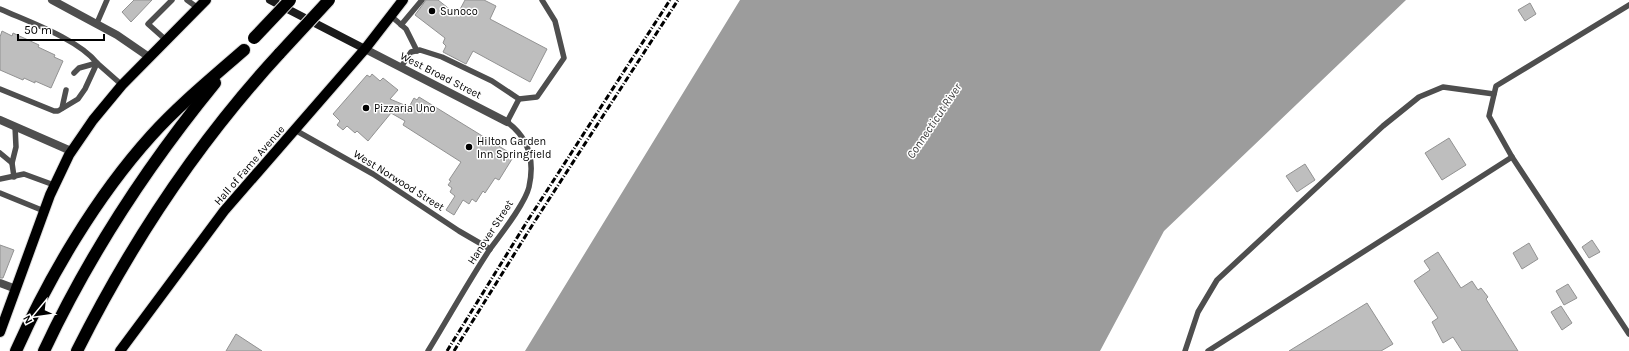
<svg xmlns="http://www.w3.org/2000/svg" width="1629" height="351" viewBox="0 0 1629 351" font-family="Karla,sans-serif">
  <rect width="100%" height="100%" fill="#fff"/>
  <path fill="#9c9c9c" d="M 740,0 L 1406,0 L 1164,231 L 1100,351 L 525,351 Z"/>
  <g fill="#bebebe" stroke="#929292">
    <path d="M 134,0 L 152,0 L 131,22 L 122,12 Z"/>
    <path d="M 426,0 L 438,0 L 457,15 L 465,0 L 484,0 L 496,6 L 490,19 L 547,49 L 530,82 L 473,51 L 466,64 L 443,52 L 446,46 L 443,43 L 445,38 L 415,15 Z"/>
    <path d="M 1530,3 L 1536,14 L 1525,21 L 1518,10 Z"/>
    <path d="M 2,31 L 12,36 L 13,33 L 39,45 L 38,47 L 55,55 L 54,57 L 63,61 L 51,88 L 35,81 L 35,83 L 24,78 L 23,80 L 0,70 L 0,37 Z"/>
    <path d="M 372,74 L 380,81 L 383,78 L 398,90 L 390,99 L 409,107 L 414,98 L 417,100 L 419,97 L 510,153 L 508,157 L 512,159 L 499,180 L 495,178 L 485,193 L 483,191 L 476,202 L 472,199 L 469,204 L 463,200 L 454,215 L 446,210 L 455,196 L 450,192 L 452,188 L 448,185 L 451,181 L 449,180 L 461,162 L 403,125 L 405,121 L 391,113 L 368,141 L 357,131 L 355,133 L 347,126 L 343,130 L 337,125 L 340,121 L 333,114 L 367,75 L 370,77 Z"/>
    <path d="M 1449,138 L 1466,165 L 1442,180 L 1425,153 Z"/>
    <path d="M 1305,164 L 1315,180 L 1297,192 L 1286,176 Z"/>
    <path d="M 1592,240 L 1600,252 L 1589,258 L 1582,247 Z"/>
    <path d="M 1529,243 L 1538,259 L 1522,269 L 1513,253 Z"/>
    <path d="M 0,245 L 14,250 L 3,278 L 0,278 Z"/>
    <path d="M 1438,252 L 1461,288 L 1472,281 L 1478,290 L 1481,288 L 1488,297 L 1486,299 L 1518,351 L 1462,351 L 1453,337 L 1443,343 L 1432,322 L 1438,318 L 1414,281 L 1430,270 L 1424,261 Z"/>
    <path d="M 1568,284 L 1577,298 L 1564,305 L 1556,291 Z"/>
    <path d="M 1367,303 L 1393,344 L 1381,351 L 1289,351 Z"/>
    <path d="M 1561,306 L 1572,323 L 1562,330 L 1551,312 Z"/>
    <path d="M 236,334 L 262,351 L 226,351 Z"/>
  </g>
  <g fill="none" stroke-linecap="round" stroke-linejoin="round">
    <defs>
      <g id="primary">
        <path d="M 0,332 L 50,195 L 69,155 L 93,120 L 122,85 L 206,0"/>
        <path d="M 120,351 L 224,211 L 365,49 L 403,0"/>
      </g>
      <g id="highway">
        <path d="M 16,351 C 49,277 96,197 151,136 C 179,105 212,78 244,50"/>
        <path d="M 44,351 C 89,255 148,165 215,83"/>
        <path d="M 77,351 C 131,243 198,142 280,53"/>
      </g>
    </defs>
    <use href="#primary" stroke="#dbdbdb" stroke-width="12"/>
    <use href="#highway" stroke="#dbdbdb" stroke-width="14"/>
    <g stroke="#4e4e4e" stroke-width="5.5">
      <path d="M 187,0 L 198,8"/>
      <path d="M 1629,5 L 1496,86 L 1489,116 L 1512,157 L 1629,334"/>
      <path d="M 0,9 C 29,22 78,39 97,63 L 79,68 L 74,73"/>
      <path d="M 391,16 L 406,29 L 417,51"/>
      <path d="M 97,23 L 107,0"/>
      <path d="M 401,25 L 422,0"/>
      <path d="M 166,40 L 148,24 L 172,0"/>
      <path d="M 401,67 L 411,52 L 420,50 L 442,57 L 492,81 L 519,99 L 507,122 C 529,138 535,160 529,187 C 525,204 501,234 490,249 C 468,282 449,317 428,351"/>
      <path d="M 0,89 L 54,111 L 58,111 L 78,99 L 85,89 L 97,63 L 122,85"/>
      <path d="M 519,99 L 537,97 L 564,58 L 555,21 L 542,0"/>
      <path d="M 62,108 L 66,90"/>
      <path d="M 295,130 L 373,174 L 459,231 L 490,249"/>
      <path d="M 0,153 L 12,163 L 14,177"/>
      <path d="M 12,163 L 16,147 L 15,126"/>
      <path d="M 0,179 L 24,174 L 54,185"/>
      <path d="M 0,193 L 44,211"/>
      <path d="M 1185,351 L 1198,312 L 1217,280 L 1383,126 L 1419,97 L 1443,87 L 1494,94"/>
      <path d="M 1208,351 L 1512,157"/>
    </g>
    <g stroke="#4e4e4e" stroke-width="8">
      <path d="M 52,0 L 117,35 L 149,57"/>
      <path d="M 365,49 L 507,122"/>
      <path d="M 0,120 L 71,151"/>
      <path d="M 0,283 L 16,289"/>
    </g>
    <path stroke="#1b1b1b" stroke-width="8" d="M 270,0 L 365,49"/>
    <use href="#primary" stroke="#000" stroke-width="10"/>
    <use href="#highway" stroke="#000" stroke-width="12"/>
    <g stroke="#000" stroke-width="3" stroke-dasharray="6 2 1 2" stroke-linecap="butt">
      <path d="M 447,351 L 528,220 L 670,0"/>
      <path d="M 454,351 L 533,224 L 678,0"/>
    </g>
    <defs>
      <g id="highway-bridge">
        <path d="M 254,38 L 290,0"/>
        <path d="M 280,53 L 329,0"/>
      </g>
    </defs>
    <use href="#highway-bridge" stroke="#dbdbdb" stroke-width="14" stroke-linecap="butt"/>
    <use href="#highway-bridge" stroke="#000" stroke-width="12"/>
  </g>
  <g fill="#000" stroke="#fff" stroke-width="1.5">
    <circle cx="432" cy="11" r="4"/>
    <circle cx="366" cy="108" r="4"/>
    <circle cx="469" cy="147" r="4"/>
  </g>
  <g text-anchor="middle" stroke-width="3" stroke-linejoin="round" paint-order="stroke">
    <g font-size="11" fill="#000" stroke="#fff" text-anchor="start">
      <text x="440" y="15">Sunoco</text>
      <text x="374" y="112">Pizzaria Uno</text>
      <text x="477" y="145">Hilton Garden<tspan x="477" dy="13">Inn Springfield</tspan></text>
    </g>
    <g font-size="11" fill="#000" stroke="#fff">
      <text transform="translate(441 75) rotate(27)" y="4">West Broad Street</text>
      <text transform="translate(249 165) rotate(-49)" y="4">Hall of Fame Avenue</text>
      <text transform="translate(399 180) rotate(32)" y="4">West Norwood Street</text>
      <text transform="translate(490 232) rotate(-57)" y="4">Hanover Street</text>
    </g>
    <g font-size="12" font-style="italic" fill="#3d3d3d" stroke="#fff">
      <text transform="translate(934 121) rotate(-56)" y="4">Connecticut River</text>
    </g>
  </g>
  <g transform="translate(36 315) rotate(241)" stroke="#ffffff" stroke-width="3" paint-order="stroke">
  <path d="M0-3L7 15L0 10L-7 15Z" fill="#000000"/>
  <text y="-6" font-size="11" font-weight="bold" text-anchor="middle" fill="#000000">N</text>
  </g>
  <path d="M18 34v6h86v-6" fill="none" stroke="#000000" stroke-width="2"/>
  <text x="24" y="34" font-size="12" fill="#000000" stroke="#ffffff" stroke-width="3" paint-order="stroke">50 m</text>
</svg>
